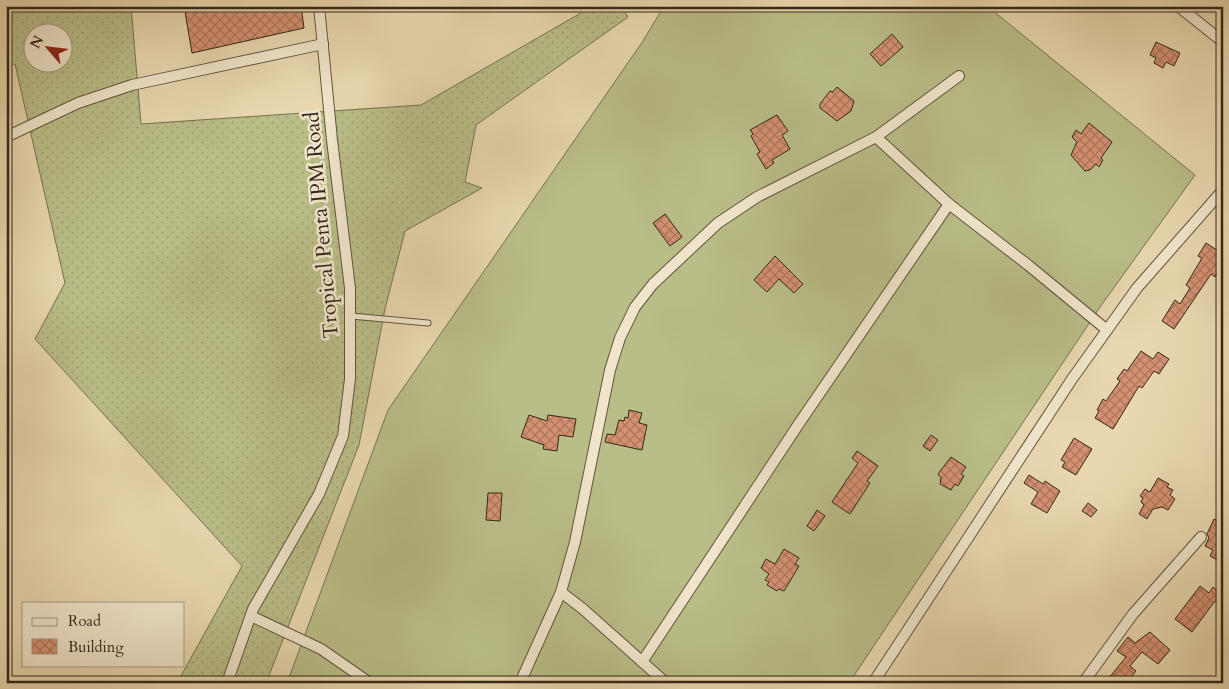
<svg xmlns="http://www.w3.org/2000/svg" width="1229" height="689" viewBox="0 0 1229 689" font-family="Cardo,serif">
  <defs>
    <pattern id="grass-dots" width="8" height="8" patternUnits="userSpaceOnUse" patternTransform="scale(1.25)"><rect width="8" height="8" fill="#b9bd88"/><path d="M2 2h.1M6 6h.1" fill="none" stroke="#a0a275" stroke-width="1.8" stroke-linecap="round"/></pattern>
    <pattern id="building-cross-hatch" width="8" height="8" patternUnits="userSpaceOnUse" patternTransform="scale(1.25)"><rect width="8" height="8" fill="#d49172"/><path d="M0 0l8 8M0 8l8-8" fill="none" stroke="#ad765d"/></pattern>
  </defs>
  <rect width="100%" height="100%" fill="#e8d7af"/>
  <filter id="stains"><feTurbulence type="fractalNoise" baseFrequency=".004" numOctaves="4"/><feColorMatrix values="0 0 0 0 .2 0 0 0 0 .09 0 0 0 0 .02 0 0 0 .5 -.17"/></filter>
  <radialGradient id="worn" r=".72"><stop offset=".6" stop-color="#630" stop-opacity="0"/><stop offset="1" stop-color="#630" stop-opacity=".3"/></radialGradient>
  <path fill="url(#grass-dots)" stroke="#767251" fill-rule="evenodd" d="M 6,6 L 131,6 L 141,124 L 421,105 L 593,6 L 621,6 L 628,17 L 476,125 L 465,182 L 482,188 L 405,231 L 385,309 L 359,445 L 266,683 L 177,683 L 242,566 L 35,339 L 65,283 L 15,64 L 6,66 ZM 32,32 L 62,32 L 62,62 L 32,62 Z"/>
  <path fill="#b9bd88" stroke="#767251" d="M 664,6 L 987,6 L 1195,175 L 1100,307 L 849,683 L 287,683 L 388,410 L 643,41 Z"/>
  <g fill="url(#building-cross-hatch)" stroke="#33281a">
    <path d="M 184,6 L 301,6 L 304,28 L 192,53 Z"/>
    <path d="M 892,34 L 903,47 L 881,66 L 870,54 Z"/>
    <path d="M 1156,42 L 1180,53 L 1174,66 L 1166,62 L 1163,68 L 1154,63 L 1156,58 L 1150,55 Z"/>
    <path d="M 837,87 L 854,101 L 851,111 L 837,121 L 820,108 L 820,104 L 830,91 L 833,92 Z"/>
    <path d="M 777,115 L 788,131 L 782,135 L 790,149 L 772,160 L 774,163 L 766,169 L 757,154 L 760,152 L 751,136 L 753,134 L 750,130 Z"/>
    <path d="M 1089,123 L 1112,142 L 1101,158 L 1103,160 L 1099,167 L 1096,164 L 1090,170 L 1085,171 L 1071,155 L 1077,142 L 1072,137 L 1076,130 L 1081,134 Z"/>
    <path d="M 665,214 L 682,237 L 670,246 L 653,223 Z"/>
    <path d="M 1206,243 L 1223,254 L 1223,265 L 1215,277 L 1211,274 L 1174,329 L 1162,321 L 1175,300 L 1180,304 L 1190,288 L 1186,285 L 1202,258 L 1198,256 Z"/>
    <path d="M 775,256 L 803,284 L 794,293 L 779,279 L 767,292 L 754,280 Z"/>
    <path d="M 1141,351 L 1153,359 L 1158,352 L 1169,359 L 1159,374 L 1154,371 L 1142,388 L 1139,386 L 1113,429 L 1095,418 L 1099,411 L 1097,410 L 1103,399 L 1106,401 L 1120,381 L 1117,379 L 1124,369 L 1127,371 Z"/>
    <path d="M 629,410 L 642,413 L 639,423 L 647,425 L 642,450 L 605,442 L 607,434 L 615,435 L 619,420 L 624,421 L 625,417 L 628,418 Z"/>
    <path d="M 529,415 L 547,421 L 548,415 L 576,419 L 573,437 L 559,435 L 557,451 L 543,449 L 544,445 L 521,437 Z"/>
    <path d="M 931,435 L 938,440 L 930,451 L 923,446 Z"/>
    <path d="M 1074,438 L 1092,449 L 1076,475 L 1062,467 L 1065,462 L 1061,460 Z"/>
    <path d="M 857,451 L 878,466 L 867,481 L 870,483 L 850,514 L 832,502 L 858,463 L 852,458 Z"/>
    <path d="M 951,457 L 966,467 L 961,474 L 964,476 L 958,486 L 955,484 L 951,490 L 940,484 L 941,478 L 938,474 Z"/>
    <path d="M 1029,475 L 1043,484 L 1045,481 L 1060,491 L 1047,513 L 1031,504 L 1038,492 L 1024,483 Z"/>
    <path d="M 1158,478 L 1169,484 L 1167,487 L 1173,490 L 1170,495 L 1175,499 L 1168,510 L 1162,507 L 1153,509 L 1147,519 L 1139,514 L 1144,505 L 1141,502 L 1143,498 L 1140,496 L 1145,489 L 1150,492 Z"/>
    <path d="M 488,493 L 502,493 L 500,521 L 486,520 Z"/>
    <path d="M 1088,503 L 1097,510 L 1091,517 L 1082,511 Z"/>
    <path d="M 817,510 L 825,516 L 814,531 L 807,526 Z"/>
    <path d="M 1214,519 L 1223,524 L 1223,553 L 1219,561 L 1210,556 L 1213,550 L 1205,546 L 1209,538 L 1207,534 Z"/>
    <path d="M 784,549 L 799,558 L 795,564 L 799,566 L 784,591 L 779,589 L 777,591 L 767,585 L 769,582 L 765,580 L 769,574 L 761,568 L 766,559 L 775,564 Z"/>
    <path d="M 1200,586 L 1209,593 L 1213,587 L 1223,595 L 1223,607 L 1215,601 L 1192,632 L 1175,619 Z"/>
    <path d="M 1150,632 L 1170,650 L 1158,664 L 1142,652 L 1130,666 L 1136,671 L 1126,683 L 1105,683 L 1126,657 L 1117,651 L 1128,637 L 1135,643 Z"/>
  </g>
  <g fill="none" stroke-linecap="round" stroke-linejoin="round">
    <defs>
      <path id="service" d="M 351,316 L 428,323"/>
      <g id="minor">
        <path d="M 1178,6 L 1223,42"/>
        <path d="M 6,137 L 78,103 L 132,85 L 323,44"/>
        <path d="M 876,137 L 949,204 L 1028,265 L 1107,330"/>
        <path d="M 251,616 L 321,649 L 370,683"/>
        <path d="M 642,662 L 798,425 L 949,204"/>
        <path d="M 227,683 L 253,609 L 319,494 L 343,436 L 350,379 L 350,288 L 332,140 L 319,6"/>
        <path d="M 520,683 L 561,592"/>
        <path d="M 666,683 L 583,609 L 561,592 L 575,542 L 610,370 L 620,338 L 635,307 L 653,284 L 718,223 L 757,197 L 876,137 L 959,76"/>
        <path d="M 873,683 L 1072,379 L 1137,288 L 1223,190"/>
        <path d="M 1083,683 L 1133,614 L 1201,537"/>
      </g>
    </defs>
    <use href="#service" stroke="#60543f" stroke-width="7"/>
    <use href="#minor" stroke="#60543f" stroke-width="12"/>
    <use href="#service" stroke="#f0e5cb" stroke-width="5"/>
    <use href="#minor" stroke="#f0e5cb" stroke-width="10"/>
  </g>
  <g text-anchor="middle" stroke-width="5" stroke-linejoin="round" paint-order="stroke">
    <g font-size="21" fill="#33281a" stroke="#f0e5cb">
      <text transform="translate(321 225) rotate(-95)" y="7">Tropical Penta IPM Road</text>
    </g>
  </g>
  <rect width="1229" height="689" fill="none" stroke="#e8d7af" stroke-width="25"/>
  <rect x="8" y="8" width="1214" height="674" fill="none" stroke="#33281a" stroke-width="2.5"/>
  <rect x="12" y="12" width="1204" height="664" fill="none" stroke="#33281a"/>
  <rect x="22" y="602" width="162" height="65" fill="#f0e5cb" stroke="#a49984"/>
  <rect x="32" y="618" width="25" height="8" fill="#f0e5cb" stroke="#a49984"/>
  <text x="68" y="626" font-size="15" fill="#33281a">Road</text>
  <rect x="32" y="639" width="25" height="15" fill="url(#building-cross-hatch)" stroke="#a49984"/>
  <text x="68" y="652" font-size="15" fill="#33281a">Building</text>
  <g transform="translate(48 48) rotate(298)"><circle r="24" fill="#f0e5cb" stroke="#a49984"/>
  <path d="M0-4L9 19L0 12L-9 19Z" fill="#8f2418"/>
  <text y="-8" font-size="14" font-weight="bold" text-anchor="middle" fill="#33281a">N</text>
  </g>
  <rect width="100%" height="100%" filter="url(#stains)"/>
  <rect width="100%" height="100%" fill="url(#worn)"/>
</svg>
